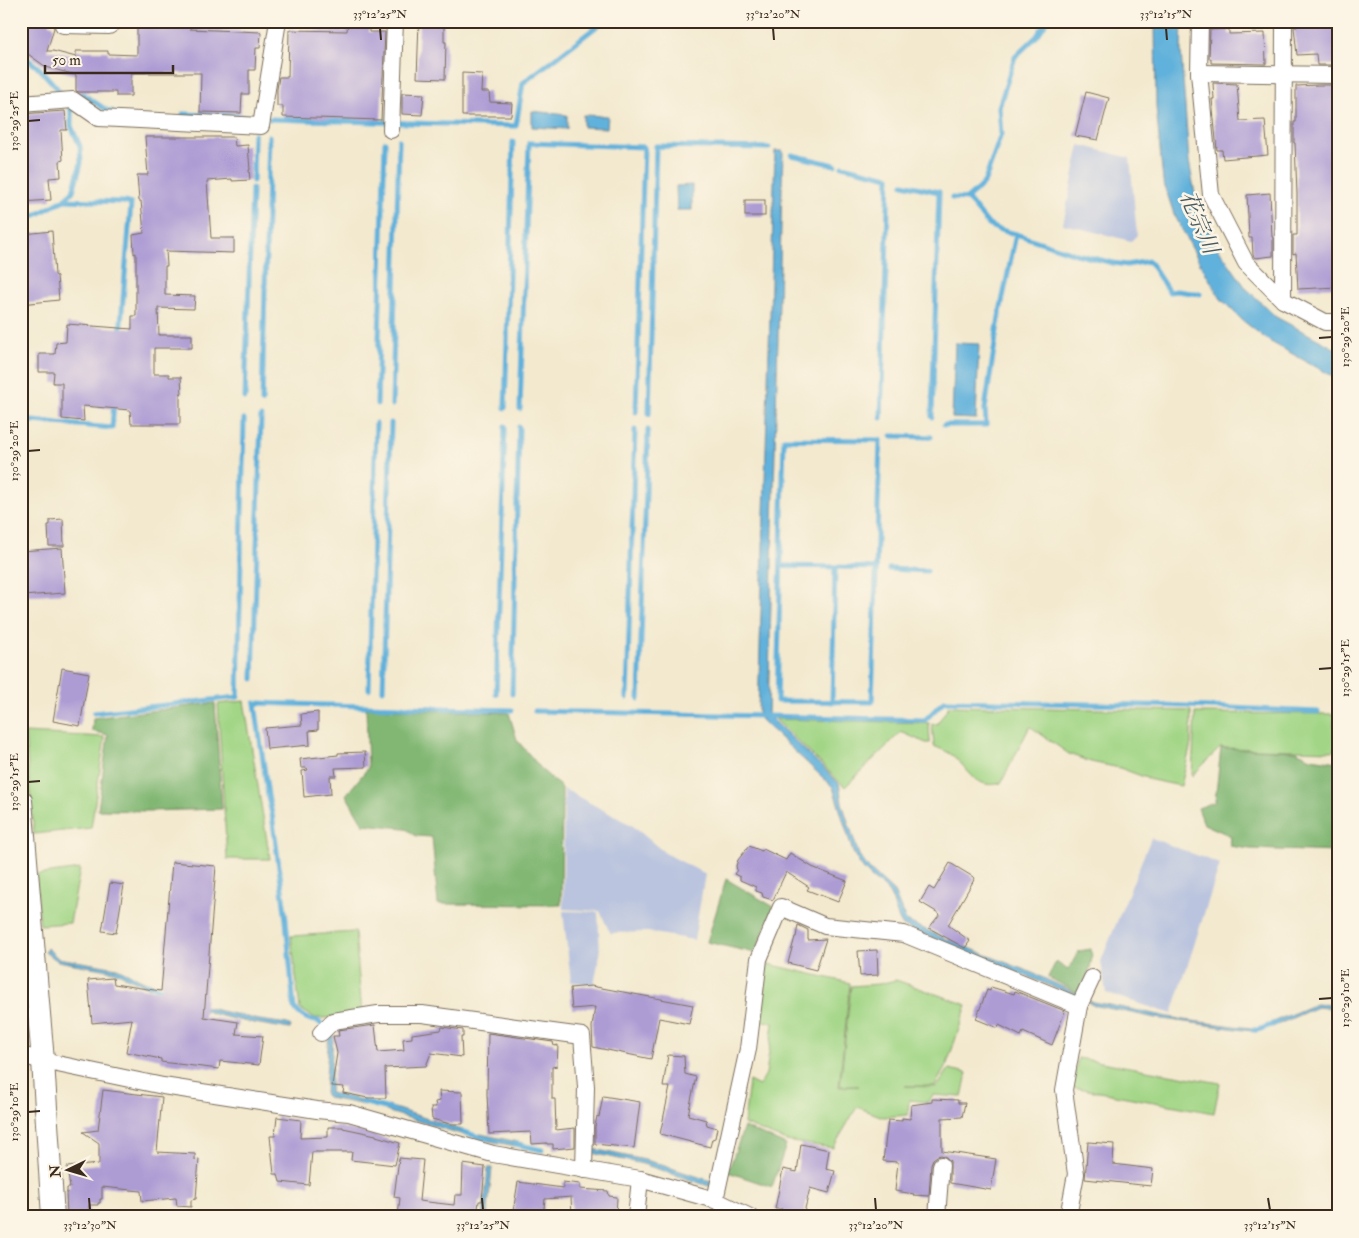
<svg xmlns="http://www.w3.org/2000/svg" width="1359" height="1238" viewBox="0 0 1359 1238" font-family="'IM FELL Double Pica','Noto Serif JP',serif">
  <rect width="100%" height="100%" fill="#fcf5e5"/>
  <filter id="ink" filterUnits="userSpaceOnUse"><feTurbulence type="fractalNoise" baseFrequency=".02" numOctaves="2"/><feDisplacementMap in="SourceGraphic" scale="10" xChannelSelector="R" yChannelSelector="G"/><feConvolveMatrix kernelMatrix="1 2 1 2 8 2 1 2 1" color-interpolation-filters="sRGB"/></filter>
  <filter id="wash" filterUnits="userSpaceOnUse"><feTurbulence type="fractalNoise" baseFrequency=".0096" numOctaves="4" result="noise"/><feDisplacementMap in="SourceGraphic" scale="20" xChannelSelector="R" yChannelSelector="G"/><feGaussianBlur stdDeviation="1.12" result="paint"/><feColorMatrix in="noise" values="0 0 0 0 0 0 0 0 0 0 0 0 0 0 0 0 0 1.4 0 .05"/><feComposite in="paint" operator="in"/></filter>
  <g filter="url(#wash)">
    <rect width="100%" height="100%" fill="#f3e9cf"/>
    <g fill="#bac4de">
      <path d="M 1080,145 L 1130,158 L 1137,235 L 1131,241 L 1063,224 Z"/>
      <path d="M 564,789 L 633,826 L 665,853 L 705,874 L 694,940 L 648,932 L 610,933 L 600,911 L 563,909 Z"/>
      <path d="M 1151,838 L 1220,864 L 1172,1014 L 1106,993 L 1101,961 Z"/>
      <path d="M 563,911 L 598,912 L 600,954 L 594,984 L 571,982 Z"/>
    </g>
    <g fill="#a2d686" stroke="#6e8052">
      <path d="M 244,701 L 270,859 L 227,859 L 218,704 Z"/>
      <path d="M 949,706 L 1191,711 L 1191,744 L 1181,786 L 1152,780 L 1120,768 L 1091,762 L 1069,754 L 1031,727 L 1029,728 L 1001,783 C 975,791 968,767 952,755 C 947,751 940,749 934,746 L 932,724 L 937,724 Z"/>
      <path d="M 1195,713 L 1334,714 L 1334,740 L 1337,716 L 1338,716 L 1338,748 L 1334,747 L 1334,751 L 1220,748 L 1192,776 Z"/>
      <path d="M 775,719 L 929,723 L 930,743 L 926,743 L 901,732 L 845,787 Z"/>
      <path d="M 25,733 L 105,737 L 91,828 L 34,834 Z"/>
      <path d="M 80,869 L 70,923 L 40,925 L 36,875 Z"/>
      <path d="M 355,932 L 362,1013 L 325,1018 L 315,1018 L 300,1009 L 291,936 Z"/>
      <path d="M 768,964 L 850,983 L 839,1087 L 859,1086 L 840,1086 L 851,986 L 879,984 L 896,980 L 967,1005 L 947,1064 L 935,1086 L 905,1086 L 937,1087 L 949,1069 L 967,1073 L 962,1097 L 933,1095 L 928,1102 L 909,1100 L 908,1115 L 883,1117 L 857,1107 L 833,1148 L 786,1141 L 744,1124 L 749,1081 L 759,1086 L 766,1074 L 773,1023 L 759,1020 Z"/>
      <path d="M 1078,1058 L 1220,1083 L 1214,1113 L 1072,1087 Z"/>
    </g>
    <g fill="#81b773" stroke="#5e7048">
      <path d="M 215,703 L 222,809 L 148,811 L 98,810 L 108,735 L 92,731 L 93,718 Z"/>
      <path d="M 366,708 L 509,713 L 517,740 L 543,771 L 562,788 L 561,905 L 438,904 L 432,837 L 416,836 L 405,828 L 363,824 L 346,795 L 368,768 Z"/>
      <path d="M 1221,748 L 1296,751 L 1311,758 L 1338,762 L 1338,852 L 1250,849 L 1230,846 L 1231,836 L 1204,824 L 1198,808 L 1215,802 Z"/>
      <path d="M 726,879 L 774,907 L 755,953 L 707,942 Z"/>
      <path d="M 1091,949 C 1094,965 1086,979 1080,994 L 1048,977 L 1056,962 L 1068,970 L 1079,951 Z"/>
      <path d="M 744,1127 L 786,1145 L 772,1187 L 728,1172 Z"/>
    </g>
    <g fill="#60b1db" stroke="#4e6e7c">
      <path d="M 1155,21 L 1182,21 L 1181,51 L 1189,161 L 1197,205 L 1216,245 L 1246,288 L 1276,317 L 1338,350 L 1338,379 L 1269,341 L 1242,320 L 1221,299 L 1201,265 L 1174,214 L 1163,181 L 1156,107 Z"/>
      <path d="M 532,111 L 567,115 L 567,129 L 532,127 Z"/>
      <path d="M 583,115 L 608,116 L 607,128 L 583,127 Z"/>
      <path d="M 775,151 L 783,151 L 768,715 L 839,783 L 842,803 L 859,855 L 869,869 L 894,892 L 906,921 L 946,939 L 1030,972 L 1080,995 L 1078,997 L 903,926 C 896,917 895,903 889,893 C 884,886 875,881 869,875 C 862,869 857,860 853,852 L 833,787 L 761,720 L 758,712 Z"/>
      <path d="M 692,185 L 692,210 L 677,210 L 676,186 Z"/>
      <path d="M 955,343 L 979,344 L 976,419 L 952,418 Z"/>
      <path d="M 47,948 L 58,958 L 117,968 L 152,985 L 150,988 L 114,971 L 58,961 L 45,952 Z"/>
      <path d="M 169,991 L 208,1008 L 259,1020 L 287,1024 L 291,1026 L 290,1029 C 261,1024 229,1020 203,1010 C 191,1005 180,997 169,991 Z"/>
      <path d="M 1089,1001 L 1184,1020 L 1258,1029 L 1259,1032 L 1156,1018 L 1093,1005 L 1089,1003 Z"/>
      <path d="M 1316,1004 L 1338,1005 L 1338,1009 L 1317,1007 L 1272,1027 L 1270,1023 Z"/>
      <path d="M 329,1031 L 333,1032 L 330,1093 L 367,1101 L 366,1105 L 329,1098 L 325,1095 Z"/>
      <path d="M 388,1106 L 468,1132 L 467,1136 L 386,1111 Z"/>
      <path d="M 480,1134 L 522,1143 L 522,1147 L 479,1139 Z"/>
      <path d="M 593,1149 L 649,1161 L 711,1181 L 711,1186 L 709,1186 L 643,1164 L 592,1153 Z"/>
      <path d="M 488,1168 L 492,1168 L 487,1217 L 483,1217 Z"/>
    </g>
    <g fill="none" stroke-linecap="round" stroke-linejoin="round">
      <g stroke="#60b1db" stroke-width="5">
        <path d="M 21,54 L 40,69 L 63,95 L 71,110 L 71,126 L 80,146 L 81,163 L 73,191 L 64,200 L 21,223"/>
        <path d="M 73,95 L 84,95 L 108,111 L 112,111"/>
        <path d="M 183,114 L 252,117"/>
        <path d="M 270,119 L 516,126 L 523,83 L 600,24 L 602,21"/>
        <path d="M 792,155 L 835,165"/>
        <path d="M 842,166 L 889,177 L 881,418"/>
        <path d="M 253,181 L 254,134"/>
        <path d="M 903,184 L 939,192 L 932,417"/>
        <path d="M 952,198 L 967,199 L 972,204 L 989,225 L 997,229 L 1016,234"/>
        <path d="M 967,199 C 973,193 980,188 985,181 L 1001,134 L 999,107 L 1015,57 L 1037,36 L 1047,21"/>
        <path d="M 64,200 L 124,202 L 131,204 L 120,335"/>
        <path d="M 245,398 L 252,189"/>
        <path d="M 262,402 L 269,136"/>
        <path d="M 377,404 L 385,142"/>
        <path d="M 392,405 L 399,140"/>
        <path d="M 505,408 L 513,142"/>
        <path d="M 520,409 L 529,143 L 644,147 L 636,412"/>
        <path d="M 649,414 L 656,146 L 769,148"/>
        <path d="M 21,420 L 112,428 L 114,403"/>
        <path d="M 944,425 L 986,425 L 985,409 L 999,317 L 1016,234 L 1076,254 L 1113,263 L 1127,265 L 1149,261 L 1169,292 L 1177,291 L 1200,294"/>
        <path d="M 892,436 L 931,437"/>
        <path d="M 784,439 L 880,440 L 872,702 L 777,701 Z"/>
        <path d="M 781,566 L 835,567 L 832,702"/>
        <path d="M 835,567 L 876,568"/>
        <path d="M 889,569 L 927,571"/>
        <path d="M 253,679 L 261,417"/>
        <path d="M 369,689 L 376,423"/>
        <path d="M 383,690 L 391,423"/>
        <path d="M 496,694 L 505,426"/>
        <path d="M 512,694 L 519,427"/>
        <path d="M 627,698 L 635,430"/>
        <path d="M 639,699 L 648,430"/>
        <path d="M 535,711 L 765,716"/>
        <path d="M 94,713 L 238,697 L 244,419"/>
        <path d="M 765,716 L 925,720 L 944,701 L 1187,706 L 1318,712"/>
        <path d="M 147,984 L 167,991"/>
        <path d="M 324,1027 L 318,1021 C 309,1021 300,1015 294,1008 L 286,920 L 272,814 L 268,796 L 255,703 L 512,710"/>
        <path d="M 1253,1030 L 1258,1030 L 1276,1023"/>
        <path d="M 362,1102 L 393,1110"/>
        <path d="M 463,1132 L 486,1139"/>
        <path d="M 516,1144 L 542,1150"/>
      </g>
    </g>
    <g id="blocks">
      <g fill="#ad9cd4">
        <path d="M 21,21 L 49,21 L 49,24 L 53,25 L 54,28 L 47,51 L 53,51 L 76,57 L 76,51 L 108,51 L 108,54 L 137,55 L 137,23 L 190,23 L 190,29 L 261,32 L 260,48 L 256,48 L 255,70 L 249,70 L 249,94 L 242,94 L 241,113 L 200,112 L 201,73 L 131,73 L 131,96 L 116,96 L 116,92 L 79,92 L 76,91 L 76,75 L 46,67 L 21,49 Z"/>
        <path d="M 348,21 L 369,21 L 369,32 L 385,32 L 381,120 L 283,117 L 283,106 L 277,106 L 277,89 L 279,77 L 288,77 L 289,30 L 347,31 Z"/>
        <path d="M 419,21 L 444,21 L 444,42 L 446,42 L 445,79 L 417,78 Z"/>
        <path d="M 1297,21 L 1338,21 L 1338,65 L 1317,65 L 1316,54 L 1297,55 L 1294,27 L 1297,27 Z"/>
        <path d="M 1229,29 L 1229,34 L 1265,33 L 1266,64 L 1211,63 L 1211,58 L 1209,59 L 1210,30 Z"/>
        <path d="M 462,73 L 482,74 L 481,92 L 489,92 L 490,102 L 512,103 L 511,116 L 462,116 Z"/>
        <path d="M 1213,83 L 1237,84 L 1240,121 L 1265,120 L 1268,155 L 1223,159 L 1222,150 L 1217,150 L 1212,99 L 1214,99 Z"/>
        <path d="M 1318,85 L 1338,85 L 1338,287 L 1298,289 L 1296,253 L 1293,254 L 1293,235 L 1297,235 L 1297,194 L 1295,143 L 1294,143 L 1294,122 L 1296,122 L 1296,86 Z"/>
        <path d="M 1086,92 L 1109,98 L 1098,140 L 1075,136 Z"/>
        <path d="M 402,93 L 424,94 L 422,115 L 402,114 Z"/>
        <path d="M 65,111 L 67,130 L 61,130 L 63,160 L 60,161 L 61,177 L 49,178 L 51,200 L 21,202 L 21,114 Z"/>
        <path d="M 145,137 L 234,137 L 235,146 L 248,145 L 250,170 L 249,170 L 250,180 L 232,181 L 232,179 L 207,181 L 211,238 L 234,238 L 234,253 L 166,251 L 167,266 L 165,266 L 165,295 L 195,296 L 194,309 L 158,308 L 159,335 L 192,335 L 192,348 L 154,348 L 154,374 L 169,374 L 169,377 L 181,377 L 182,394 L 180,393 L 180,424 L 131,424 L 130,410 L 83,406 L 84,421 L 62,419 L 62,383 L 53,383 L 54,372 L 39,372 L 39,354 L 55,354 L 56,343 L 66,342 L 67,324 L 132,329 L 132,316 L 136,316 L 136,253 L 134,254 L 133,235 L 144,233 L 141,201 L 139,201 L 137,175 L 148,175 Z"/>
        <path d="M 1270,193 L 1272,237 L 1273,237 L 1273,256 L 1255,258 L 1253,255 L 1252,238 L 1249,238 L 1247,195 Z"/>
        <rect x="745" y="200" width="20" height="16"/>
        <path d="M 52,231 L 55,275 L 57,276 L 59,300 L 21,304 L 21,277 L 23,277 L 21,256 L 26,255 L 24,234 Z"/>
        <path d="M 63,519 L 64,546 L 49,546 L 48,525 L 50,525 L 50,520 Z"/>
        <path d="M 62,548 L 65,593 L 22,596 L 21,551 Z"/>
        <path d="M 62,668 L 89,673 L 80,726 L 53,721 Z"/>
        <path d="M 318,712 L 318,730 L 309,731 L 310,745 L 267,749 L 265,728 L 302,725 L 301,714 Z"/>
        <path d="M 365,752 L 366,767 L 335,768 L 336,776 L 330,776 L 331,794 L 304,797 L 302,771 L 308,770 L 307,768 L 301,768 L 300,759 L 338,755 L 338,753 Z"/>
        <path d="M 749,846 L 762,851 L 763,849 L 786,860 L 790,853 L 812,867 L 847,881 L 838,902 L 807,890 L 809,887 L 786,872 L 773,900 L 763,897 L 762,893 L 756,891 L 756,887 L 740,880 L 740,877 L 734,874 L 737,870 L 736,866 L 738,860 Z"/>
        <path d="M 172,862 L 216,866 L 204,1017 L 238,1022 L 236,1034 L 263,1036 L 259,1065 L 220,1061 L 219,1069 L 161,1062 L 161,1059 L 126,1052 L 132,1019 L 92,1023 L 88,980 L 113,978 L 114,984 L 161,991 Z"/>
        <path d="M 950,863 L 975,878 L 948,925 L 970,941 L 965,948 L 929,928 L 940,914 L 920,902 L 929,887 L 934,890 Z"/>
        <path d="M 110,883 L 124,885 L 116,933 L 102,931 Z"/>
        <path d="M 798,925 L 808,930 L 808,940 L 826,939 L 816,970 L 788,963 L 795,937 L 796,937 Z"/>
        <path d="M 877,950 L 878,975 L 860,976 L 858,951 Z"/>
        <path d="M 591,986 L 693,1005 L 689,1024 L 659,1018 L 651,1059 L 593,1047 L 592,1027 L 595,1007 L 572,1009 L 570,988 Z"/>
        <path d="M 991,987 L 1014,994 L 1015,991 L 1065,1011 L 1052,1045 L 1023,1032 L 1021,1036 L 999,1025 L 998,1028 L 976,1019 L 987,990 L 990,991 Z"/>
        <path d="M 375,1025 L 378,1052 L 404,1050 L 403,1039 L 412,1038 L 412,1034 L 441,1030 L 442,1027 L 463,1030 L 463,1037 L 461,1037 L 462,1057 L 431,1053 L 426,1066 L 385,1068 L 386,1098 L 368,1098 L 343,1093 L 344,1087 L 332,1086 L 337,1053 L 333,1036 L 339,1036 L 338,1030 Z"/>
        <path d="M 488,1033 L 553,1042 L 554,1046 L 558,1045 L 557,1066 L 552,1067 L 552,1099 L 555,1099 L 556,1130 L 575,1128 L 575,1147 L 553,1149 L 553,1144 L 547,1144 L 547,1143 L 532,1144 L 531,1132 L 489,1134 L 487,1094 Z"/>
        <path d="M 668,1055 L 684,1056 L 685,1074 L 696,1077 L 688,1115 L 706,1120 L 707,1125 L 717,1128 L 715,1138 L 712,1139 L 710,1147 L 660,1134 L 670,1087 L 663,1087 Z"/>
        <path d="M 103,1090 L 162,1097 L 157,1152 L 195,1154 L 195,1160 L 199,1159 L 196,1199 L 191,1200 L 191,1207 L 177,1206 L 176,1198 L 142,1201 L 141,1191 L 102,1187 L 102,1199 L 100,1199 L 100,1203 L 98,1203 L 98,1205 L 89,1205 L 89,1217 L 67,1217 L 66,1193 L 67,1193 L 67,1188 L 70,1188 L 67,1167 L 99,1164 L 99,1143 L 83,1132 L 98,1130 Z"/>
        <path d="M 439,1091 L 462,1092 L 463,1124 L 450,1124 L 432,1119 L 431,1107 L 436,1107 L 435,1102 L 440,1101 Z"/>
        <path d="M 603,1096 L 640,1102 L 634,1148 L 595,1144 L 595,1127 L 597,1116 L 599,1117 Z"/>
        <path d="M 932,1099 L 958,1100 L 958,1103 L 965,1103 L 962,1117 L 942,1118 L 942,1151 L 996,1159 L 991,1190 L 950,1183 L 950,1161 L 946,1157 L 941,1155 L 937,1156 L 933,1159 L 931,1164 L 929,1196 L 913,1195 L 914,1194 L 895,1191 L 898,1162 L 883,1161 L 888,1120 L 902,1121 L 902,1118 L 910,1119 L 911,1105 L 932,1102 Z"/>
        <path d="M 277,1117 L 301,1120 L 300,1138 L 328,1137 L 328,1127 L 343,1127 L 343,1128 L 376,1135 L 376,1136 L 400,1143 L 395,1165 L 351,1160 L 352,1152 L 312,1152 L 309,1185 L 280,1182 L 278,1174 L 274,1174 L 270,1136 L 275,1136 Z"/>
        <path d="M 1088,1142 L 1114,1144 L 1113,1164 L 1153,1169 L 1151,1186 L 1085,1179 Z"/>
        <path d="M 801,1144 L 829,1150 L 826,1169 L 835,1171 L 829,1193 L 810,1188 L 803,1217 L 781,1217 L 782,1209 L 775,1209 L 783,1169 L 797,1172 Z"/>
        <path d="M 399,1158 L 423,1160 L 419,1201 L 454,1205 L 455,1195 L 462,1195 L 463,1164 L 485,1167 L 482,1201 L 479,1201 L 477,1217 L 398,1216 L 400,1198 L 394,1197 Z"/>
        <path d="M 518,1182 L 563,1188 L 563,1182 L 580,1184 L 580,1189 L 608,1191 L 609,1196 L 617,1197 L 616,1217 L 572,1217 L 571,1197 L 545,1199 L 543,1217 L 513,1212 Z"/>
      </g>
    </g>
  </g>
  <g filter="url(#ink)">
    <use href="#blocks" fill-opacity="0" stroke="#7b6d5c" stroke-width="1"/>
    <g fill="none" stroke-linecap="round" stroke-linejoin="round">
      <defs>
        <g id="minor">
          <path d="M 1200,21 L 1199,73 L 1211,195 L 1246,263 L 1283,300 L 1325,322 L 1338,322"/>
          <path d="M 63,25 L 109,26 L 116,21"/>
          <path d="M 1199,73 L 1338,75"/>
          <path d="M 21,104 L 73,100 L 99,118 L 261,126 L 278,21"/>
          <path d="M 391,130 L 395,21"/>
          <path d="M 1283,300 L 1284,21"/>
          <path d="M 321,1033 L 333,1021 L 378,1014 L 422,1014 L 582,1036 L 586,1087 L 584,1170"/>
          <path d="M 21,1055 L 43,1061 L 163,1086 L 317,1110 L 349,1113 L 493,1154 L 640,1179 L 715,1200 L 750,1217"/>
          <path d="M 715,1200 L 748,1049 L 759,959 L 781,907 L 825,926 L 904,934 L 1079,1006"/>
          <path d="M 636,1217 L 640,1179"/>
          <path d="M 937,1217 L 941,1165"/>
          <path d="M 1068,1217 L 1076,1174 L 1064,1090 L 1079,1006 L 1092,978"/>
        </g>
        <path id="secondary" d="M 21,801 L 43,1061 L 53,1217"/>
      </defs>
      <use href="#minor" stroke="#7b6d5c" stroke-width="18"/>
      <use href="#secondary" stroke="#7b6d5c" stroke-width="24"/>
      <use href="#minor" stroke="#fff" stroke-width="16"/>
      <use href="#secondary" stroke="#fff" stroke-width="22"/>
    </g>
  </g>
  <path fill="none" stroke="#3b2a1e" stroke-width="2" d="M 380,28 L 381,40M 773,28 L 774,40M 1166,28 L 1167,40M 28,121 L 40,120M 1319,338 L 1332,337M 28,451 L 40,450M 1319,669 L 1332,668M 28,782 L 40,781M 1319,999 L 1332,998M 28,1112 L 40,1111M 89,1198 L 90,1210M 482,1198 L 483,1210M 875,1198 L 876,1210M 1268,1198 L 1270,1210"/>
  <g text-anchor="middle" stroke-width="5" stroke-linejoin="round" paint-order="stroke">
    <g font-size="22" font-style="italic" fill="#485960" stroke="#fcf5e5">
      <text transform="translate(1200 222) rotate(67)" y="8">花宗川</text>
    </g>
  </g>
  <rect width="1359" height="1238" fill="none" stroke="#fcf5e5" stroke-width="55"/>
  <g transform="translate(68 1170) rotate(265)" stroke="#fcf5e5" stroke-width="4" paint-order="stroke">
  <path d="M0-4L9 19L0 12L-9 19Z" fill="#3b2a1e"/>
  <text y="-8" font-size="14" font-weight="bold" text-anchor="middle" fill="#3b2a1e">N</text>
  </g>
  <path d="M45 65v8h128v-8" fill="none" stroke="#3b2a1e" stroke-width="2.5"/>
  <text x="52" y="65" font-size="15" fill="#3b2a1e" stroke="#fcf5e5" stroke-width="4" paint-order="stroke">50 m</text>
  <rect x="28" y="28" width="1304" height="1182" fill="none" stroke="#3b2a1e" stroke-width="2"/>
  <g font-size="12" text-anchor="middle" fill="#3b2a1e">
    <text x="380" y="18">33°12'25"N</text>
    <text x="773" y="18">33°12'20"N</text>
    <text x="1166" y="18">33°12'15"N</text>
    <text transform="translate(14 121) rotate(-90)" y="4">130°29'25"E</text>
    <text transform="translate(1345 337) rotate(-90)" y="4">130°29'20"E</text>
    <text transform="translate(14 451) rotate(-90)" y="4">130°29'20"E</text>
    <text transform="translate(1345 668) rotate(-90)" y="4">130°29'15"E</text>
    <text transform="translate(14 782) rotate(-90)" y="4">130°29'15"E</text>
    <text transform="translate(1345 998) rotate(-90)" y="4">130°29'10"E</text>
    <text transform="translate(14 1112) rotate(-90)" y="4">130°29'10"E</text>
    <text x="90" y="1229">33°12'30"N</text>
    <text x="483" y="1229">33°12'25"N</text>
    <text x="876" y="1229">33°12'20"N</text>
    <text x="1270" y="1229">33°12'15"N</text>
  </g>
</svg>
